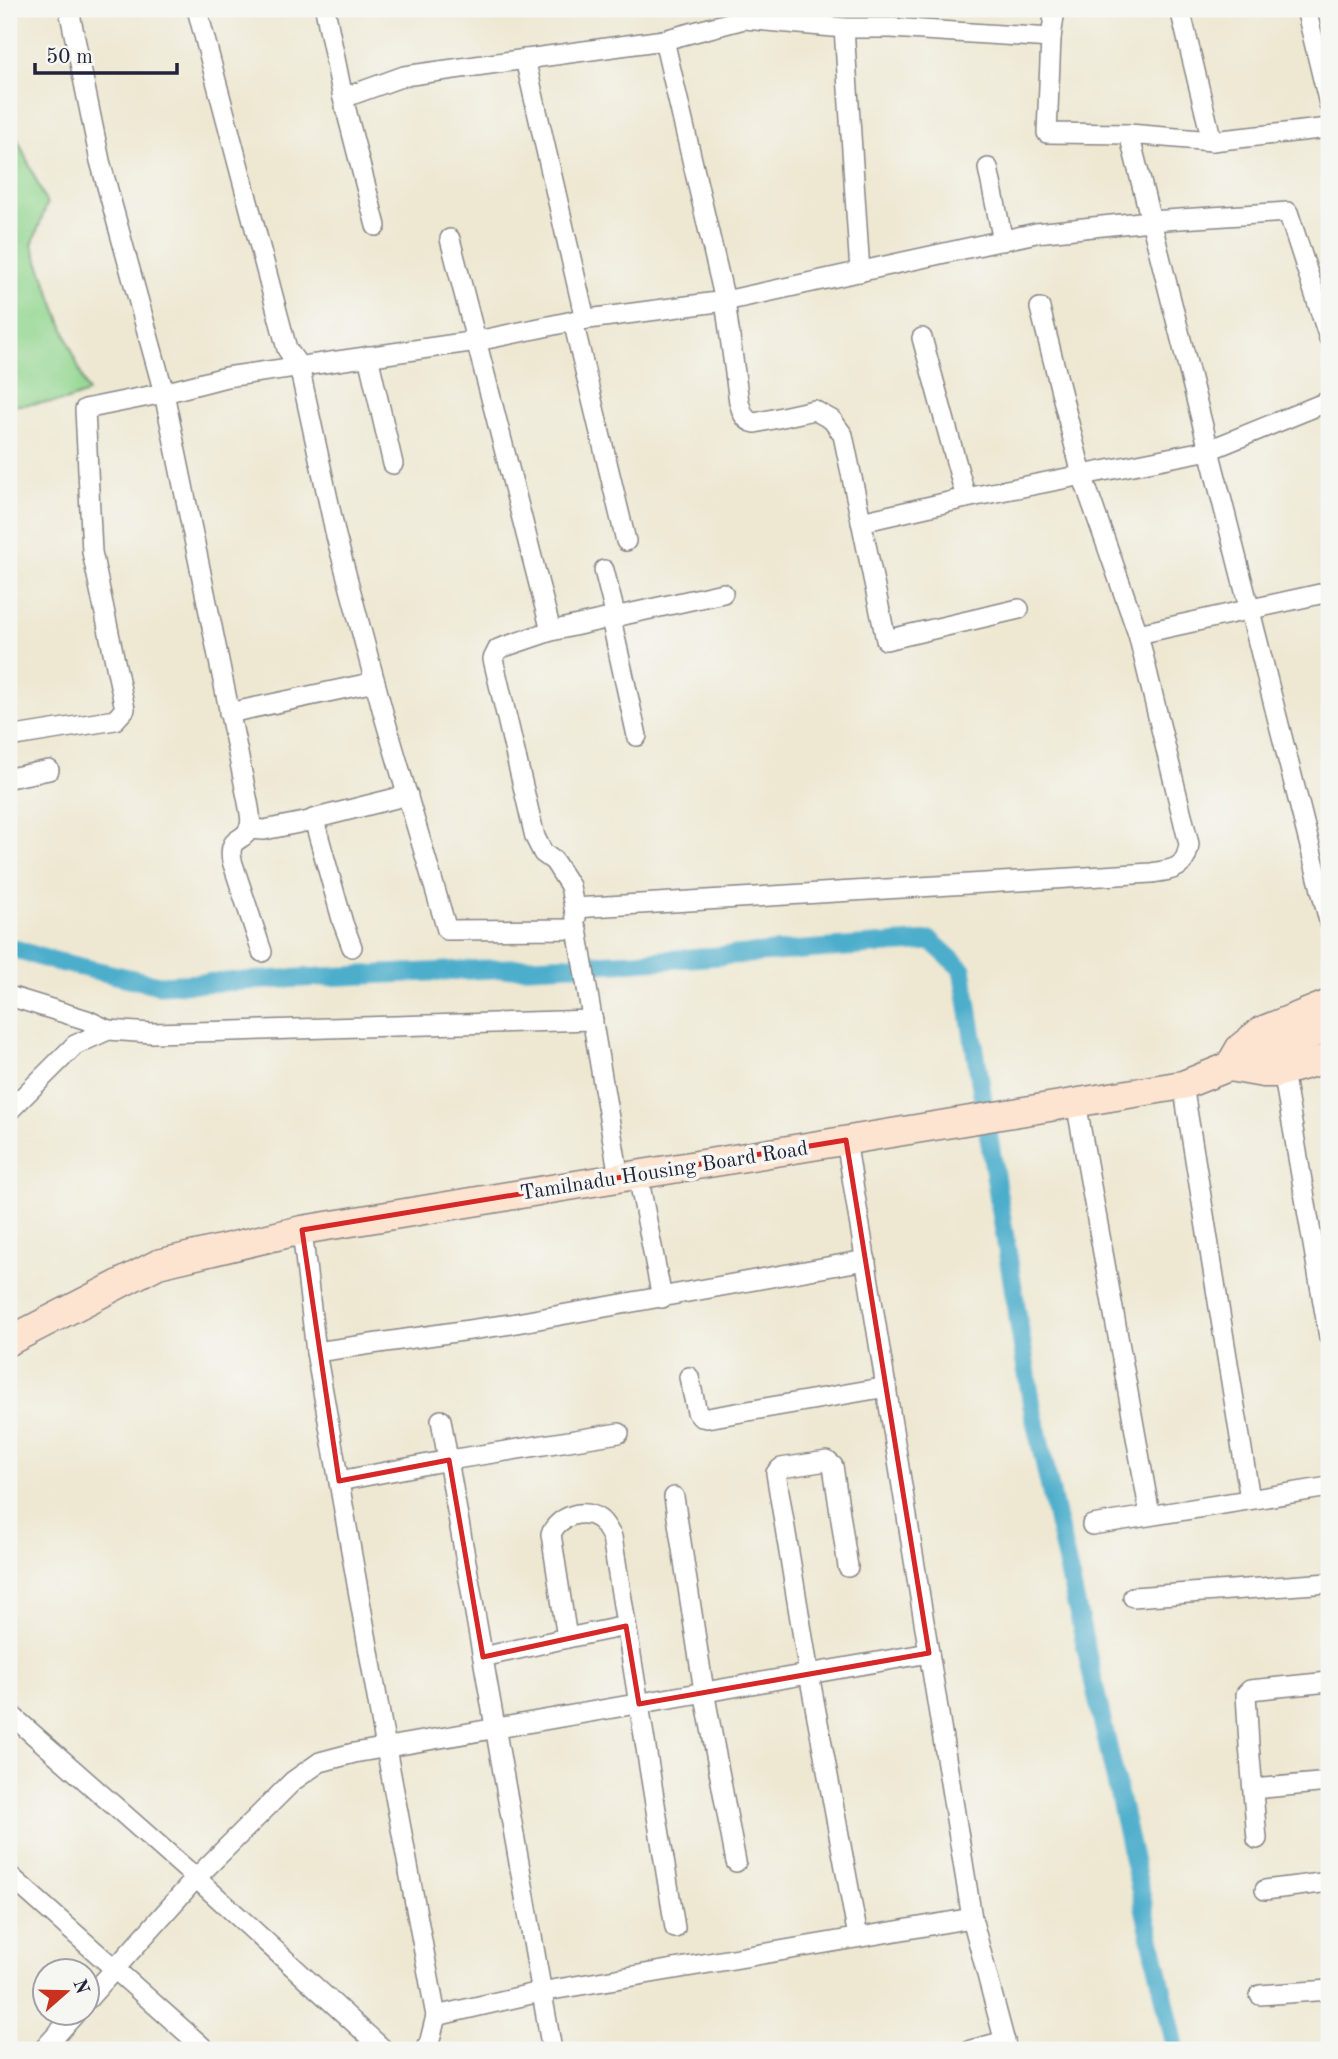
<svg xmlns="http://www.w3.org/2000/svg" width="1338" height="2059" viewBox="0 0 1338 2059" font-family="'Old Standard TT',serif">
  <rect width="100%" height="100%" fill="#f6f6f2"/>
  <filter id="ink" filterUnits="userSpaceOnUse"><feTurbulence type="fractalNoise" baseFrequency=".0143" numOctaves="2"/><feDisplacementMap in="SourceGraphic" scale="14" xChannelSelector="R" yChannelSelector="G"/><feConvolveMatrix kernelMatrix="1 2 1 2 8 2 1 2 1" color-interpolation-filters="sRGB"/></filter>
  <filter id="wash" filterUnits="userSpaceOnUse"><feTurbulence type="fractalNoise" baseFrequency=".00686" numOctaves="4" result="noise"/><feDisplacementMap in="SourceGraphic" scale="28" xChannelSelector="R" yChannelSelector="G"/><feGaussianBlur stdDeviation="1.57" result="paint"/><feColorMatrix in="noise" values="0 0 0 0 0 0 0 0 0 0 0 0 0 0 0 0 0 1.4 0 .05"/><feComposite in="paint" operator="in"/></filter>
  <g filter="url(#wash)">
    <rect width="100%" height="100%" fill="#eee8d2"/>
    <path fill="#91d58e" stroke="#5a7c64" stroke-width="2" d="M 9,120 L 47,204 L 32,245 L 88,393 L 65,401 L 9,406 Z"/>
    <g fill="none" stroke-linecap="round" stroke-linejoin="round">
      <path stroke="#4daecc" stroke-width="19" d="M 9,947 L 46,959 L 159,985 L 635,962 L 931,941 L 962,969 L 1033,1412 L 1176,2050"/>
    </g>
  </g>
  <g filter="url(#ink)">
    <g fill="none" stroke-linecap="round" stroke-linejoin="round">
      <defs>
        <g id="street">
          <path d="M 69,9 L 100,161 L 164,393 L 248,802 C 249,809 252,819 250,826 C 245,844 227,834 232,861 L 262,952"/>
          <path d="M 197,9 L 287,349 L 299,366 L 336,536 L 384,716 L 447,930 L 577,929 L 619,1177"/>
          <path d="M 325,9 L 343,98 L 404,76 L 664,40 L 744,19 L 844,28 L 891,28 L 1051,38"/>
          <path d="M 1055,9 L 1051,38 L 1047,133 L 1129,134 L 1212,141 L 1329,128"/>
          <path d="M 1180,9 L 1212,141"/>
          <path d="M 1306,9 L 1329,104"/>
          <path d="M 844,28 L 860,272"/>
          <path d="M 664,40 L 725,301 L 739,402 C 742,412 744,421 755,423 L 814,410 L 832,420 L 843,435 L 886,640 L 1019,609"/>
          <path d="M 525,59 L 585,319"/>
          <path d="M 343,98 L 376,226"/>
          <path d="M 988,168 L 1003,241"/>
          <path d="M 450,239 L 551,631"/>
          <path d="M 573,321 L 626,541"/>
          <path d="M 922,338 L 966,498"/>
          <path d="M 368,356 L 393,464"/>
          <path d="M 1329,401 L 1209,450 L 1329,921"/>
          <path d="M 861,522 L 966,498 L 1209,450 L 1129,134"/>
          <path d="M 604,570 L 616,618"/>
          <path d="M 611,619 L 637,736"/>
          <path d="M 1138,634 L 1329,592"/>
          <path d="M 229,713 L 375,682"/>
          <path d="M 9,737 L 115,720 L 125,709 L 92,552 L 85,409 L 164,393 L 226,377 L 477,341 L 573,321 L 725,301 L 1036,233 L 1150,221 L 1288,212 L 1329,338"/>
          <path d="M 9,778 L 49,770"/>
          <path d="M 314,820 L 313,819 L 408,795"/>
          <path d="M 249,829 L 264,830 L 314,820 L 343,923 L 352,947"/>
          <path d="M 574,908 L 1151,873 C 1173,870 1186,869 1189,844 L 1138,634 L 1082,475 L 1040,308"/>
          <path d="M 576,918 L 570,886 L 554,861 L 543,853 L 535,837 L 493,659 L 498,649 L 551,631 L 723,593"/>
          <path d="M 9,996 L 87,1020 L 108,1030"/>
          <path d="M 1283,1071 L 1329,1337"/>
          <path d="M 1183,1085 L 1250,1499"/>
          <path d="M 1076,1102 L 1150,1515"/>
          <path d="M 9,1111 L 75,1045 L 108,1030 L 152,1033 L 233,1031 L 593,1020"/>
          <path d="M 846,1140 L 972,1918 L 1007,2050"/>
          <path d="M 638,1175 L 662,1298"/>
          <path d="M 302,1230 L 316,1352 L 386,1748 L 436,2016 L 429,2044 L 426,2050"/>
          <path d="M 316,1352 L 511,1324 L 866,1260"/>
          <path d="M 689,1377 L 697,1412 L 701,1417 L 707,1418 L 887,1387"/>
          <path d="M 441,1420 L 552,2050"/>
          <path d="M 339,1481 L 449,1460 L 619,1433"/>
          <path d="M 674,1497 L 704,1691 L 736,1862"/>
          <path d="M 1092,1525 L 1329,1487"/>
          <path d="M 848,1567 L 833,1466 L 827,1461 L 781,1468 L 776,1473 L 809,1674 L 858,1937"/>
          <path d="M 1133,1597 L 1329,1583"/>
          <path d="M 567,1638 L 626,1626"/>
          <path d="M 483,1657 L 567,1638 L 551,1534 C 558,1517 583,1507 599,1519 C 605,1523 608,1531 612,1537 L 675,1928"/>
          <path d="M 9,1713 L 196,1878 L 384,2050"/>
          <path d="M 1253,1789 L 1329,1782"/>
          <path d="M 1257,1839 L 1249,1745 L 1246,1694 L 1250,1690 L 1329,1682"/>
          <path d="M 9,1875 L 206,2050"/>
          <path d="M 1265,1890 L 1329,1882"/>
          <path d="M 1260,1995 L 1329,1990"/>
          <path d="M 88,1999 L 196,1878 L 293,1781 L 320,1762 L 354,1753 L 929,1653"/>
          <path d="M 436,2016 L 540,1992 L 972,1918"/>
          <path d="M 43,2050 L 75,2014"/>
          <path d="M 971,2050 L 1005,2041"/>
        </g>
        <g id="secondary">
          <path d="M 1329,1004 L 1261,1031 L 1240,1048 L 1229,1067 L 1263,1073 L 1276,1073 L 1329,1058"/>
          <path d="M 9,1341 L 158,1264 L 302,1230 L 1183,1085 L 1329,1027"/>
        </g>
      </defs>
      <use href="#street" stroke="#888586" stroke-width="22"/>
      <use href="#secondary" stroke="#888586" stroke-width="31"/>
      <use href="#street" stroke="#fff" stroke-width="19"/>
      <use href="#secondary" stroke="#fde4d1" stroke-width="28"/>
    </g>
  </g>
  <path fill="none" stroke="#d62828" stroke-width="5" stroke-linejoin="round" d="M 846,1140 L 929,1653 L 639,1704 L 626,1626 L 483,1657 L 449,1460 L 339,1481 L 302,1230 Z"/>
  <g text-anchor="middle" stroke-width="7" stroke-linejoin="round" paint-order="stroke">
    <g font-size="21" fill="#22223b" stroke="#f6f6f2">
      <text transform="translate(664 1170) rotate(-9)" y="7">Tamilnadu Housing Board Road</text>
    </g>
  </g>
  <rect width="1338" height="2059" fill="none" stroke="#f6f6f2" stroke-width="35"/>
  <g transform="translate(66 1992) rotate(70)"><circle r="33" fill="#f6f6f2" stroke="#a1a1a9" stroke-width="2"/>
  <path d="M0-5L12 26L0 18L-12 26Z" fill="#c8321e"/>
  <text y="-10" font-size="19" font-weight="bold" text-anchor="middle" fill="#22223b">N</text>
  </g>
  <path d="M35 63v10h142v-10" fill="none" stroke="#22223b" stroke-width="3.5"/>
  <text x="46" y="63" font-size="21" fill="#22223b" stroke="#f6f6f2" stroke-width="5" paint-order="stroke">50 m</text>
</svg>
